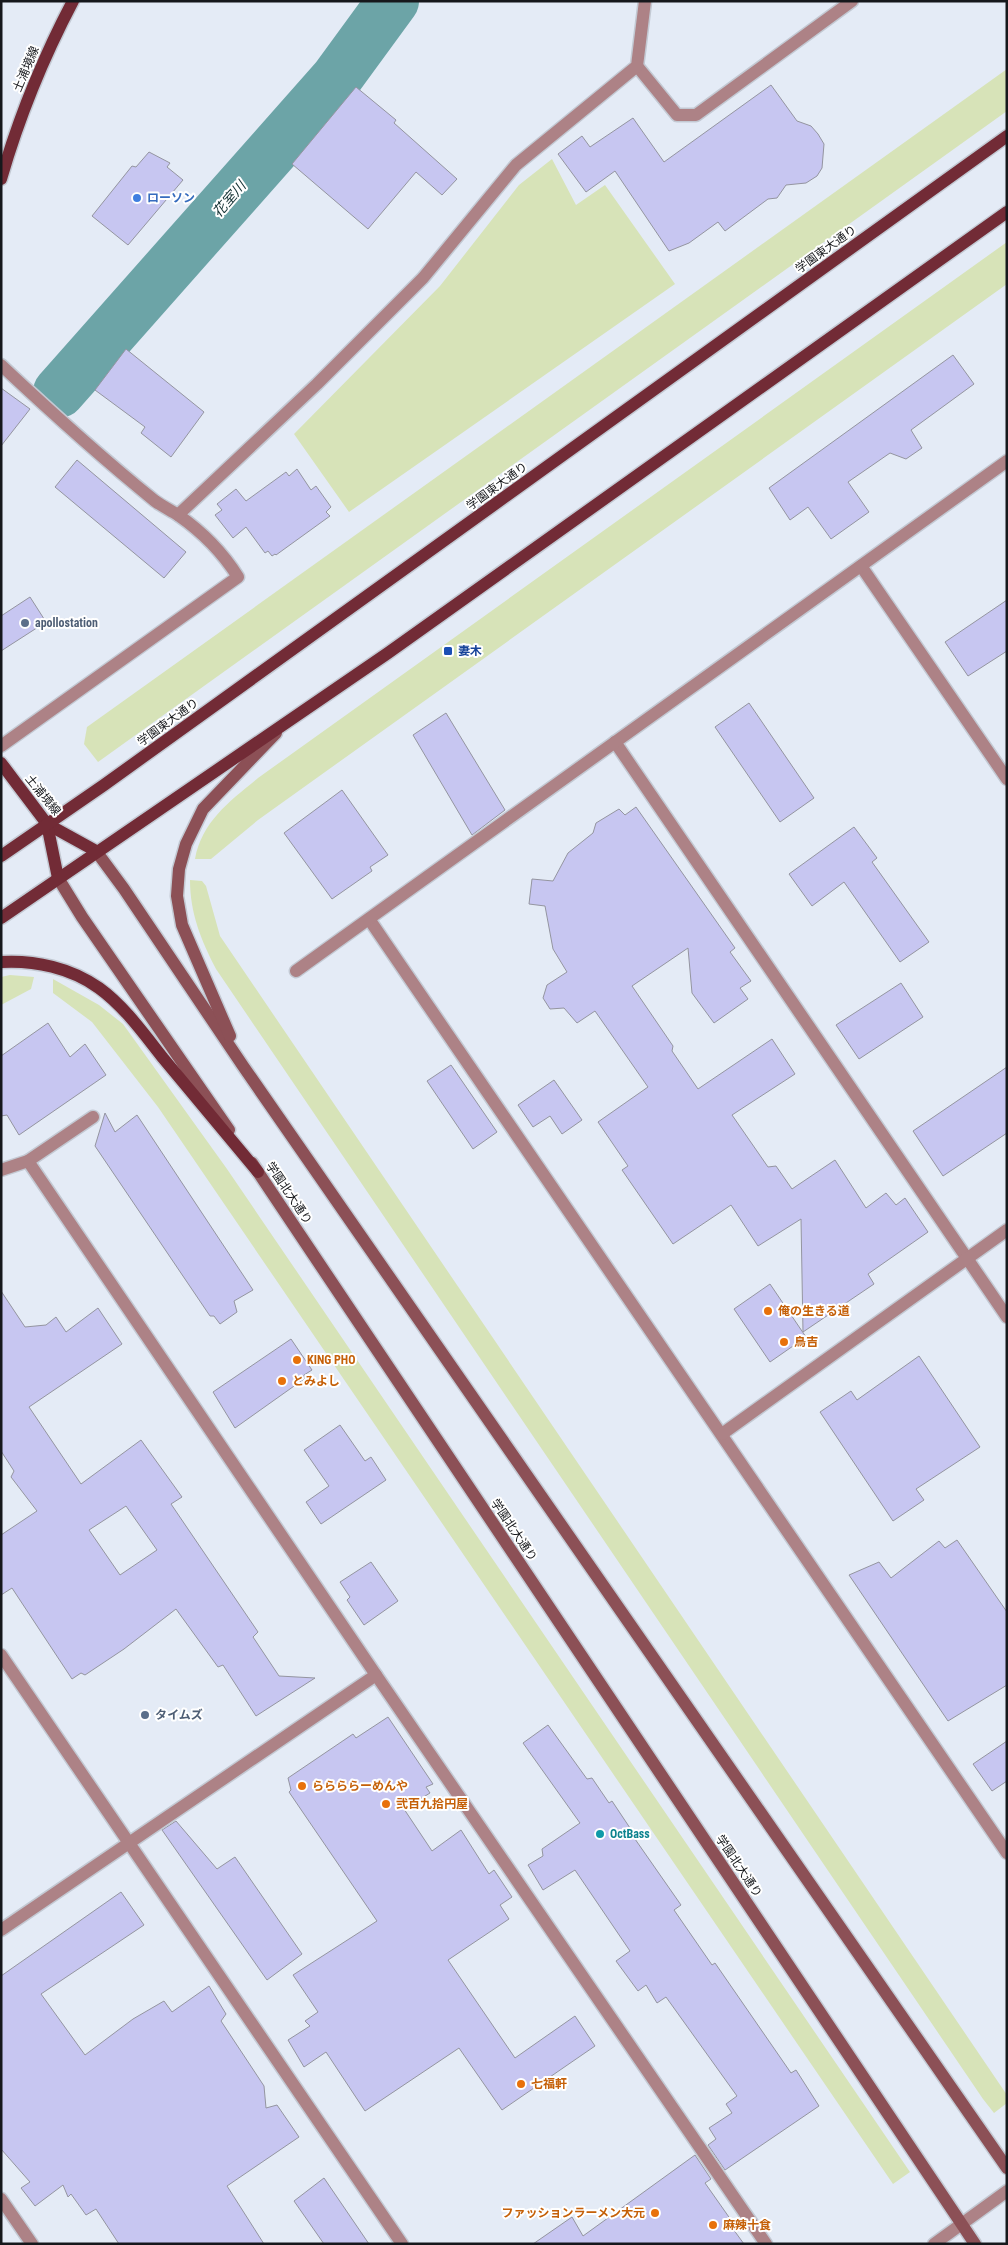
<svg xmlns="http://www.w3.org/2000/svg" width="1008" height="2245" viewBox="0 0 1008 2245" font-family="'Roboto Condensed','Noto Sans JP',sans-serif">
  <rect width="100%" height="100%" fill="#e4ebf6"/>
  <g fill="#d7e3b8">
    <path d="M 1007,69 L 1007,111 L 98,762 L 84,744 L 87,727 Z"/>
    <path d="M 552,159 L 576,205 L 605,185 L 675,284 L 349,512 L 294,434 L 440,286 L 519,185 Z"/>
    <path d="M 1007,242 L 1007,284 L 258,820 L 211,859 L 195,859 C 202,821 230,801 258,778 Z"/>
    <path d="M 190,880 L 202,881 L 206,886 L 220,936 L 1007,2095 L 1007,2103 L 994,2113 L 983,2099 L 216,969 C 201,940 190,913 190,880 Z"/>
    <path d="M 10,975 L 34,977 L 31,989 L 1,1005 L 1,977 Z"/>
    <path d="M 53,979 L 99,1005 L 123,1024 L 227,1169 L 910,2172 L 893,2184 L 158,1107 L 92,1022 L 53,993 Z"/>
  </g>
  <g fill="none" stroke-linecap="round" stroke-linejoin="round">
    <path stroke="#6ca4a7" stroke-width="52" d="M 59,392 L 336,79 L 393,1"/>
  </g>
  <g fill="#c7c6f1" stroke="#9495a0" fill-rule="evenodd">
    <path d="M 771,85 L 797,121 L 811,126 L 818,134 L 824,144 L 822,168 L 817,176 L 806,183 L 786,185 L 777,198 L 768,199 L 725,231 L 718,222 L 689,243 L 669,251 L 615,171 L 586,192 L 558,154 L 582,136 L 590,147 L 633,118 L 664,162 Z"/>
    <path d="M 356,87 L 396,120 L 394,123 L 457,179 L 442,195 L 416,172 L 368,229 L 292,164 Z"/>
    <path d="M 149,152 L 170,163 L 167,167 L 183,180 L 128,245 L 92,216 L 132,166 L 136,167 Z"/>
    <path d="M 126,349 L 204,412 L 171,457 L 141,433 L 145,427 L 95,390 Z"/>
    <path d="M 953,355 L 974,384 L 911,430 L 922,448 L 906,459 L 890,453 L 848,482 L 869,512 L 831,539 L 808,507 L 790,520 L 769,488 Z"/>
    <path d="M 1,388 L 30,409 L 1,446 Z"/>
    <path d="M 77,460 L 186,552 L 164,578 L 55,487 Z"/>
    <path d="M 297,469 L 311,490 L 316,486 L 331,507 L 326,512 L 330,516 L 276,555 L 275,554 L 272,556 L 268,551 L 265,553 L 246,527 L 233,538 L 215,515 L 222,510 L 217,504 L 236,489 L 246,501 L 286,472 L 289,476 Z"/>
    <path d="M 30,597 L 46,622 L 1,651 L 1,616 Z"/>
    <path d="M 1007,600 L 1007,651 L 968,676 L 945,642 Z"/>
    <path d="M 749,703 L 814,798 L 780,822 L 715,727 Z"/>
    <path d="M 446,713 L 505,810 L 472,835 L 413,735 Z"/>
    <path d="M 342,790 L 388,855 L 370,867 L 372,871 L 332,899 L 284,833 Z"/>
    <path d="M 636,807 L 735,948 L 730,952 L 751,981 L 740,988 L 748,999 L 714,1023 L 692,993 L 688,948 L 632,986 L 673,1046 L 672,1051 L 698,1089 L 772,1039 L 795,1074 L 732,1115 L 768,1167 L 776,1166 L 792,1189 L 835,1160 L 866,1208 L 886,1193 L 896,1205 L 905,1198 L 928,1232 L 868,1274 L 874,1284 L 803,1332 L 801,1219 L 758,1246 L 731,1205 L 673,1244 L 622,1170 L 628,1166 L 598,1122 L 648,1087 L 595,1011 L 577,1023 L 564,1008 L 550,1009 L 543,998 L 547,985 L 567,972 L 553,949 L 545,906 L 529,904 L 532,879 L 553,881 L 568,853 L 593,833 L 596,823 L 619,809 L 625,815 Z"/>
    <path d="M 854,827 L 877,858 L 872,862 L 929,942 L 900,962 L 844,882 L 812,906 L 789,874 Z"/>
    <path d="M 901,983 L 923,1017 L 859,1059 L 836,1025 Z"/>
    <path d="M 48,1023 L 70,1057 L 85,1044 L 106,1075 L 19,1135 L 7,1115 L 1,1116 L 1,1056 Z"/>
    <path d="M 451,1065 L 497,1132 L 473,1149 L 427,1081 Z"/>
    <path d="M 1007,1067 L 1007,1133 L 943,1176 L 913,1131 Z"/>
    <path d="M 554,1080 L 582,1120 L 562,1134 L 550,1116 L 533,1127 L 518,1105 Z"/>
    <path d="M 105,1113 L 115,1132 L 137,1115 L 253,1290 L 234,1301 L 237,1312 L 220,1324 L 214,1316 L 210,1316 L 95,1146 Z"/>
    <path d="M 770,1284 L 806,1337 L 770,1362 L 734,1309 Z"/>
    <path d="M 1,1291 L 25,1327 L 46,1325 L 56,1317 L 66,1332 L 98,1308 L 122,1344 L 29,1407 L 81,1484 L 141,1440 L 182,1497 L 171,1504 L 258,1632 L 253,1637 L 279,1676 L 315,1678 L 256,1716 L 223,1665 L 218,1667 L 176,1609 L 124,1649 L 85,1675 L 81,1673 L 72,1679 L 12,1588 L 1,1595 L 1,1535 L 37,1511 L 11,1477 L 14,1471 L 1,1451 ZM 126,1506 L 157,1550 L 120,1575 L 89,1530 Z"/>
    <path d="M 291,1339 L 312,1370 L 304,1375 L 304,1379 L 235,1428 L 213,1392 Z"/>
    <path d="M 919,1356 L 980,1447 L 916,1489 L 924,1500 L 893,1521 L 820,1412 L 851,1391 L 857,1400 Z"/>
    <path d="M 340,1425 L 365,1461 L 371,1457 L 386,1480 L 321,1524 L 306,1502 L 329,1486 L 304,1450 Z"/>
    <path d="M 957,1540 L 1007,1612 L 1007,1685 L 948,1721 L 849,1575 L 879,1562 L 891,1578 L 939,1541 L 945,1548 Z"/>
    <path d="M 371,1562 L 398,1601 L 364,1625 L 347,1600 L 350,1597 L 340,1582 Z"/>
    <path d="M 388,1717 L 433,1784 L 426,1787 L 430,1793 L 404,1809 L 432,1851 L 461,1830 L 489,1874 L 494,1870 L 512,1897 L 500,1905 L 509,1919 L 448,1960 L 515,2058 L 575,2016 L 595,2046 L 502,2110 L 459,2048 L 365,2111 L 326,2052 L 304,2067 L 288,2040 L 310,2026 L 305,2021 L 318,2012 L 293,1975 L 377,1921 L 289,1792 L 291,1790 L 288,1778 L 353,1734 L 356,1738 Z"/>
    <path d="M 548,1725 L 587,1779 L 592,1778 L 609,1803 L 612,1801 L 630,1828 L 628,1829 L 681,1905 L 674,1910 L 712,1965 L 715,1963 L 791,2073 L 796,2070 L 819,2106 L 725,2170 L 708,2145 L 716,2139 L 709,2128 L 732,2113 L 726,2104 L 737,2096 L 666,1997 L 657,2003 L 646,1985 L 638,1991 L 616,1961 L 630,1951 L 575,1870 L 543,1890 L 528,1865 L 543,1856 L 542,1849 L 580,1823 L 523,1743 Z"/>
    <path d="M 1007,1741 L 1007,1781 L 992,1791 L 973,1764 Z"/>
    <path d="M 176,1821 L 217,1869 L 235,1857 L 302,1954 L 267,1980 L 162,1830 Z"/>
    <path d="M 121,1892 L 144,1925 L 41,1994 L 85,2055 L 133,2019 L 164,2001 L 172,2012 L 209,1986 L 226,2014 L 221,2021 L 264,2086 L 266,2108 L 277,2105 L 299,2137 L 227,2186 L 264,2244 L 119,2244 L 96,2209 L 86,2215 L 71,2194 L 68,2197 L 63,2185 L 35,2206 L 21,2188 L 30,2182 L 1,2149 L 1,1976 Z"/>
    <path d="M 695,2155 L 711,2179 L 705,2183 L 731,2220 L 728,2222 L 744,2244 L 533,2244 L 572,2217 L 583,2236 Z"/>
    <path d="M 324,2178 L 369,2244 L 324,2244 L 294,2201 Z"/>
  </g>
  <g fill="none" stroke-linecap="round" stroke-linejoin="round">
    <defs>
      <g id="minor">
        <path d="M 637,66 L 677,115 L 696,115 L 852,1"/>
        <path d="M 1,365 C 51,412 102,458 155,501 C 162,506 170,510 178,515 C 201,531 223,553 238,577 L 1,746"/>
        <path d="M 178,515 L 317,384 L 423,278 L 516,165 L 637,66 L 645,1"/>
        <path d="M 861,566 L 1007,779"/>
        <path d="M 615,742 L 1007,1317"/>
        <path d="M 369,919 L 1007,1853"/>
        <path d="M 296,971 L 1007,461"/>
        <path d="M 28,1161 L 376,1675 L 766,2244"/>
        <path d="M 1,1170 L 28,1161 L 93,1117"/>
        <path d="M 1,1655 L 402,2244"/>
        <path d="M 1,2199 L 32,2244"/>
      </g>
      <g id="tertiary">
        <path d="M 722,1434 L 1007,1230"/>
        <path d="M 1,1930 L 376,1675"/>
        <path d="M 934,2244 L 1007,2191"/>
      </g>
      <g id="secondary">
        <path d="M 96,851 L 124,889 L 243,1066 L 1007,2168"/>
        <path d="M 58,878 L 82,917 L 229,1130"/>
        <path d="M 230,1036 L 182,925 L 177,896 L 179,869 L 186,844 L 203,809 L 276,733"/>
        <path d="M 252,1163 L 975,2244"/>
      </g>
      <g id="primary">
        <path d="M 1,179 C 19,117 43,58 73,1"/>
        <path d="M 1,763 L 47,824 L 96,851"/>
        <path d="M 47,824 L 58,878"/>
        <path d="M 1,856 L 104,785 L 1007,136"/>
        <path d="M 1,918 L 388,653 L 1007,212"/>
        <path d="M 1,962 C 35,960 71,968 99,988 C 124,1006 144,1034 163,1058 C 195,1096 226,1134 258,1172"/>
      </g>
    </defs>
    <use href="#minor" stroke="#c3c9d3" stroke-width="15"/>
    <use href="#tertiary" stroke="#c3c9d3" stroke-width="15"/>
    <use href="#secondary" stroke="#c3c9d3" stroke-width="15"/>
    <use href="#primary" stroke="#c3c9d3" stroke-width="15"/>
    <use href="#minor" stroke="#ad8286" stroke-width="12"/>
    <use href="#tertiary" stroke="#ad8286" stroke-width="12"/>
    <use href="#secondary" stroke="#8c5056" stroke-width="12"/>
    <use href="#primary" stroke="#722b36" stroke-width="12"/>
  </g>
  <circle fill="#3f7fe0" stroke="#fff" stroke-width="2" cx="137" cy="198" r="5"/>
  <g fill="#5c6f8a" stroke="#fff" stroke-width="2">
    <circle cx="25" cy="623" r="5"/>
    <circle cx="145" cy="1715" r="5"/>
  </g>
  <rect fill="#1a4fb4" stroke="#fff" stroke-width="2" x="443" y="646" width="10" height="10" rx="2.5"/>
  <g fill="#e8710a" stroke="#fff" stroke-width="2">
    <circle cx="768" cy="1311" r="5"/>
    <circle cx="784" cy="1342" r="5"/>
    <circle cx="297" cy="1360" r="5"/>
    <circle cx="282" cy="1381" r="5"/>
    <circle cx="302" cy="1786" r="5"/>
    <circle cx="386" cy="1804" r="5"/>
    <circle cx="521" cy="2084" r="5"/>
    <circle cx="655" cy="2213" r="5"/>
    <circle cx="713" cy="2225" r="5"/>
  </g>
  <circle fill="#0f9aa8" stroke="#fff" stroke-width="2" cx="600" cy="1834" r="5"/>
  <g text-anchor="middle" stroke-width="4" stroke-linejoin="round" paint-order="stroke">
    <g font-size="12" fill="#16181c" stroke="#fff">
      <text transform="translate(26 69) rotate(-67)" y="4">土浦境線</text>
      <text transform="translate(826 249) rotate(-36)" y="4">学園東大通り</text>
      <text transform="translate(497 486) rotate(-36)" y="4">学園東大通り</text>
      <text transform="translate(168 722) rotate(-36)" y="4">学園東大通り</text>
      <text transform="translate(43 795) rotate(51)" y="4">土浦境線</text>
      <text transform="translate(289 1193) rotate(56)" y="4">学園北大通り</text>
      <text transform="translate(514 1530) rotate(56)" y="4">学園北大通り</text>
      <text transform="translate(739 1866) rotate(56)" y="4">学園北大通り</text>
    </g>
    <g font-size="12" font-weight="bold" fill="#366cbe" stroke="#fff" text-anchor="start">
      <text x="147" y="202">ローソン</text>
    </g>
    <g font-size="12" font-weight="bold" fill="#4e5e75" stroke="#fff" text-anchor="start">
      <text x="35" y="627">apollostation</text>
      <text x="155" y="1719">タイムズ</text>
    </g>
    <g font-size="12" font-weight="bold" fill="#164399" stroke="#fff" text-anchor="start">
      <text x="458" y="655">妻木</text>
    </g>
    <g font-size="12" font-weight="bold" fill="#c56008" stroke="#fff" text-anchor="start">
      <text x="778" y="1315">俺の生きる道</text>
      <text x="794" y="1346">鳥吉</text>
      <text x="307" y="1364">KING PHO</text>
      <text x="292" y="1385">とみよし</text>
      <text x="312" y="1790">ららららーめんや</text>
      <text x="396" y="1808">弐百九拾円屋</text>
      <text x="531" y="2088">七福軒</text>
      <text x="645" y="2217" text-anchor="end">ファッションラーメン大元</text>
      <text x="723" y="2229">麻辣十食</text>
    </g>
    <g font-size="12" font-weight="bold" fill="#0d838f" stroke="#fff" text-anchor="start">
      <text x="610" y="1838">OctBass</text>
    </g>
    <g font-size="14" font-style="italic" fill="#112f31" stroke="#fff">
      <text transform="translate(229 199) rotate(-49)" y="5">花室川</text>
    </g>
  </g>
  <rect width="1008" height="2245" fill="none" stroke="#16181c" stroke-width="5"/>
</svg>
